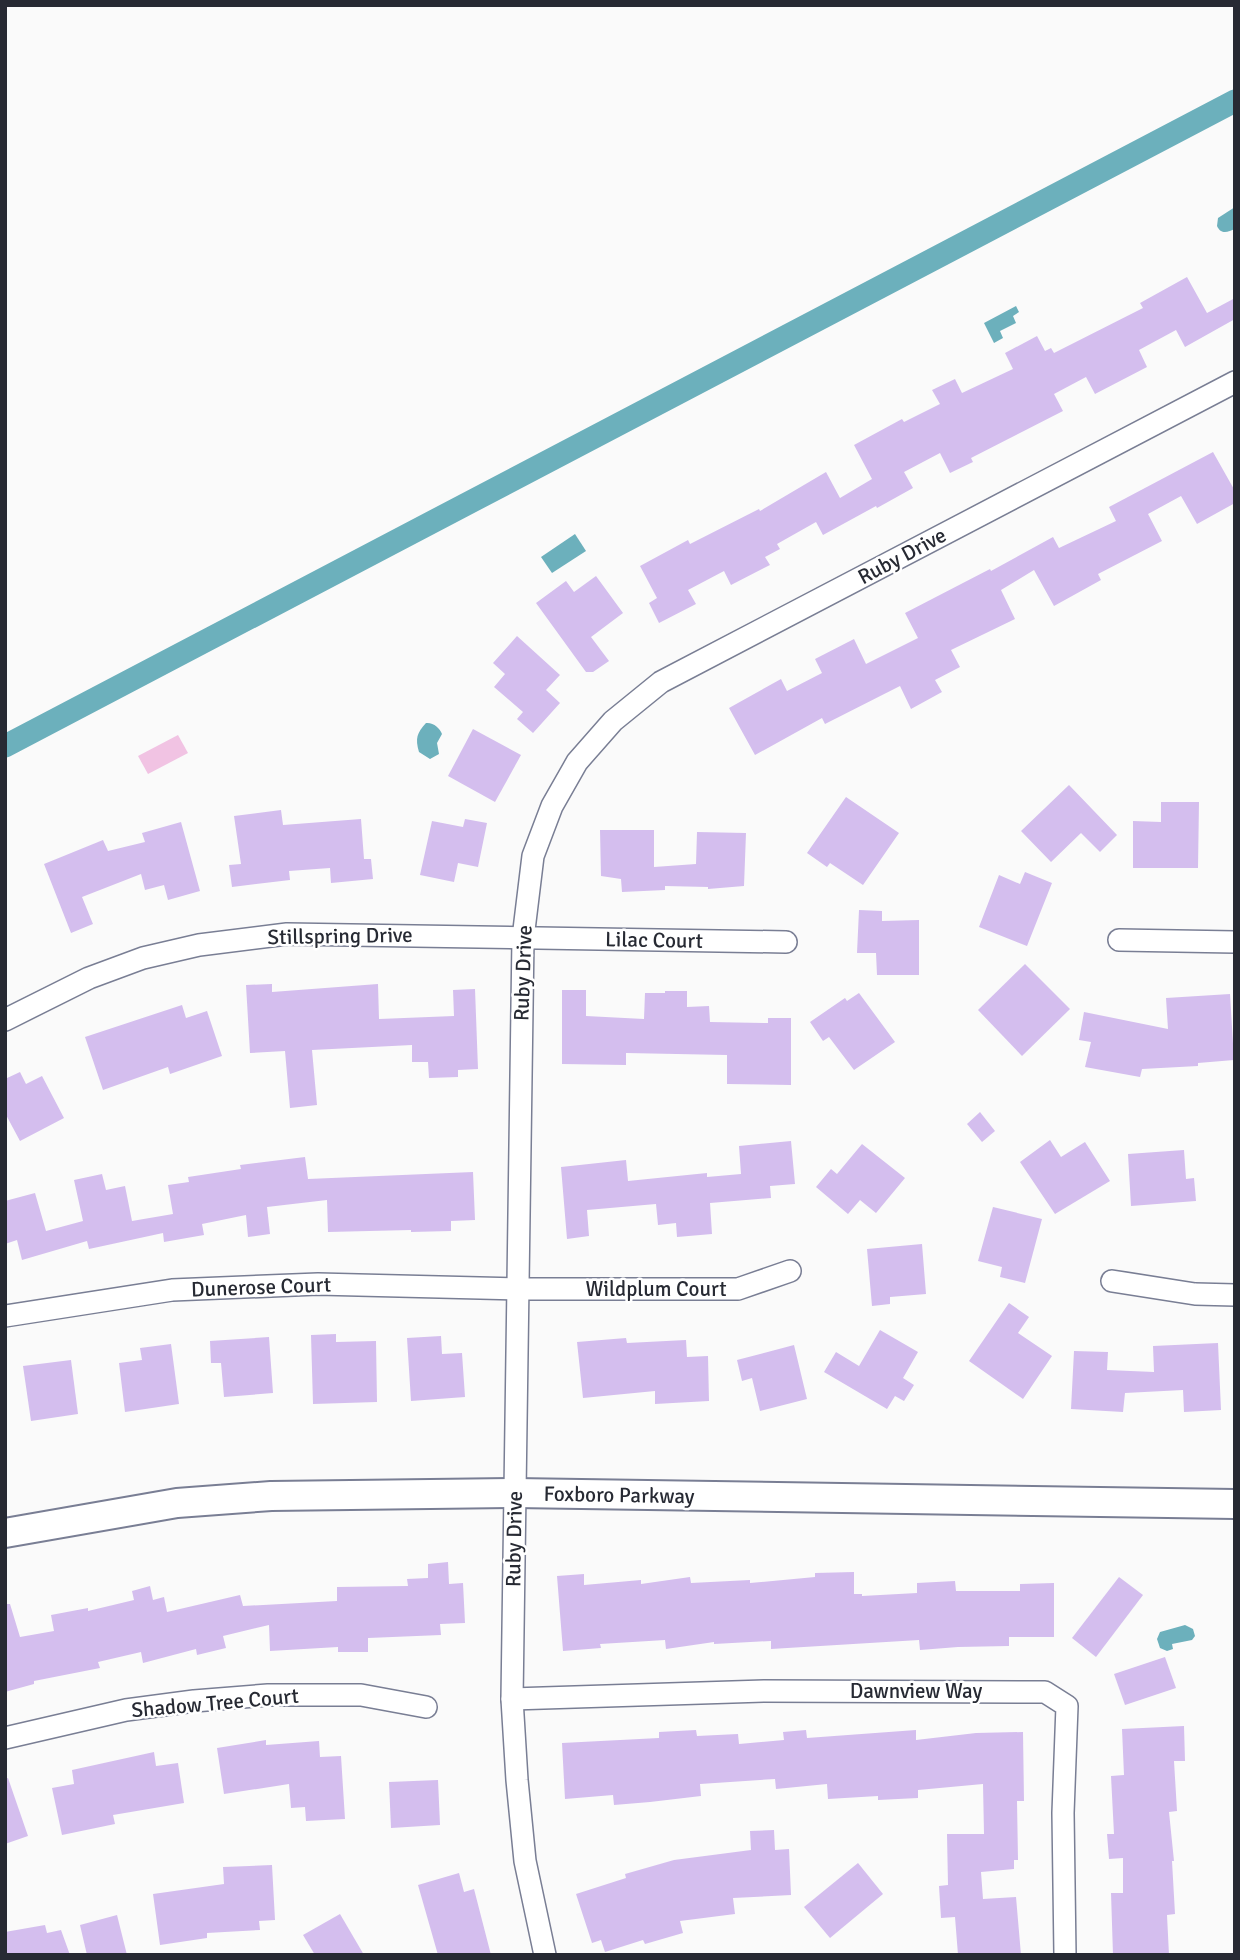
<svg xmlns="http://www.w3.org/2000/svg" width="1240" height="1960" viewBox="0 0 1240 1960" font-family="Signika,sans-serif">
  <rect width="100%" height="100%" fill="#fafafa"/>
  <path fill="#f1c3e3" d="M 178,735 L 188,753 L 148,774 L 138,756 Z"/>
  <g fill="#6cb0bc">
    <path d="M 1235,207 L 1235,229 C 1228,232 1221,235 1217,226 L 1218,218 Z"/>
    <path d="M 1016,306 L 1019,312 L 1013,316 L 1016,323 L 1000,331 L 1003,338 L 994,343 L 984,323 Z"/>
    <path d="M 575,534 L 586,551 L 552,573 L 541,557 Z"/>
    <path d="M 426,723 C 433,722 440,728 442,734 L 437,743 L 439,754 L 430,759 L 419,752 C 415,738 417,733 426,723 Z"/>
    <path d="M 1185,1625 L 1193,1629 L 1195,1636 L 1192,1640 L 1172,1644 L 1173,1649 L 1167,1651 L 1160,1648 L 1157,1639 L 1160,1632 Z"/>
  </g>
  <g fill="none" stroke-linecap="round" stroke-linejoin="round">
    <path stroke="#6cb0bc" stroke-width="23" d="M 5,746 L 1235,101"/>
  </g>
  <g fill="#d4beee">
    <path d="M 1187,277 L 1207,313 L 1235,298 L 1235,319 L 1185,347 L 1176,330 L 1139,350 L 1147,367 L 1095,394 L 1086,377 L 1054,394 L 1063,411 L 971,458 L 973,462 L 950,473 L 940,453 L 904,472 L 913,488 L 877,508 L 876,506 L 823,535 L 816,522 L 777,544 L 780,549 L 765,557 L 770,565 L 731,585 L 724,571 L 688,590 L 696,604 L 659,623 L 649,603 L 657,598 L 640,566 L 688,540 L 690,544 L 759,509 L 760,511 L 826,472 L 840,498 L 872,479 L 854,445 L 902,419 L 904,422 L 940,404 L 932,390 L 955,379 L 962,393 L 1013,369 L 1005,353 L 1037,336 L 1045,351 L 1051,348 L 1054,353 L 1143,308 L 1140,303 Z"/>
    <path d="M 1213,452 L 1235,491 L 1235,503 L 1197,524 L 1181,496 L 1148,514 L 1162,541 L 1098,574 L 1101,580 L 1054,606 L 1034,570 L 1001,590 L 1015,619 L 951,650 L 960,667 L 935,680 L 942,692 L 911,709 L 900,686 L 825,724 L 822,718 L 755,755 L 729,708 L 781,679 L 787,691 L 822,673 L 815,659 L 854,639 L 866,664 L 918,638 L 905,613 L 990,569 L 991,571 L 1053,537 L 1059,548 L 1116,521 L 1109,507 Z"/>
    <path d="M 596,576 L 623,613 L 591,637 L 609,661 L 593,672 L 586,672 L 536,603 L 566,581 L 574,592 Z"/>
    <path d="M 517,636 L 560,675 L 546,690 L 560,703 L 533,733 L 517,719 L 523,712 L 494,687 L 505,674 L 493,663 Z"/>
    <path d="M 473,729 L 521,755 L 495,802 L 448,776 Z"/>
    <path d="M 1069,785 L 1117,835 L 1100,852 L 1081,833 L 1051,862 L 1021,831 Z"/>
    <path d="M 846,797 L 899,833 L 863,885 L 830,863 L 827,867 L 807,853 Z"/>
    <path d="M 1161,802 L 1199,802 L 1198,868 L 1133,868 L 1133,821 L 1161,822 Z"/>
    <path d="M 281,810 L 283,825 L 361,819 L 364,859 L 371,859 L 373,879 L 331,883 L 330,868 L 289,871 L 290,880 L 232,887 L 229,865 L 241,864 L 234,816 Z"/>
    <path d="M 465,819 L 487,823 L 478,867 L 458,863 L 454,882 L 420,875 L 432,821 L 463,827 Z"/>
    <path d="M 181,822 L 200,891 L 168,900 L 164,885 L 145,890 L 141,874 L 82,897 L 93,924 L 71,933 L 44,864 L 103,840 L 108,851 L 145,842 L 142,833 Z"/>
    <path d="M 600,830 L 654,830 L 654,867 L 696,864 L 697,832 L 746,833 L 744,886 L 708,889 L 708,887 L 665,886 L 665,890 L 622,892 L 621,879 L 601,876 Z"/>
    <path d="M 1025,872 L 1052,883 L 1027,946 L 979,927 L 999,875 L 1020,884 Z"/>
    <path d="M 859,910 L 882,911 L 882,921 L 919,920 L 919,975 L 877,975 L 876,953 L 857,953 Z"/>
    <path d="M 1025,964 L 1070,1009 L 1022,1056 L 978,1010 Z"/>
    <path d="M 272,984 L 272,992 L 378,984 L 379,1019 L 454,1016 L 453,990 L 475,989 L 478,1069 L 458,1070 L 458,1077 L 429,1078 L 428,1062 L 412,1062 L 412,1045 L 312,1050 L 317,1105 L 290,1108 L 285,1051 L 250,1053 L 246,985 Z"/>
    <path d="M 562,990 L 586,990 L 586,1016 L 644,1019 L 645,993 L 665,993 L 665,991 L 687,991 L 687,1007 L 709,1006 L 710,1022 L 768,1023 L 768,1018 L 791,1018 L 791,1085 L 727,1084 L 727,1055 L 626,1053 L 626,1065 L 562,1064 Z"/>
    <path d="M 859,993 L 895,1042 L 854,1070 L 829,1037 L 823,1041 L 810,1022 L 845,998 L 847,1001 Z"/>
    <path d="M 1230,994 L 1234,1060 L 1198,1063 L 1198,1066 L 1142,1069 L 1140,1077 L 1085,1067 L 1091,1042 L 1079,1040 L 1084,1012 L 1168,1029 L 1166,998 Z"/>
    <path d="M 182,1005 L 186,1018 L 207,1011 L 222,1056 L 170,1074 L 168,1067 L 103,1090 L 85,1037 Z"/>
    <path d="M 20,1072 L 26,1084 L 42,1076 L 64,1118 L 20,1141 L 5,1113 L 5,1079 Z"/>
    <path d="M 980,1112 L 995,1131 L 982,1142 L 967,1124 Z"/>
    <path d="M 1050,1140 L 1061,1157 L 1085,1142 L 1110,1181 L 1055,1214 L 1020,1162 Z"/>
    <path d="M 791,1141 L 795,1184 L 770,1186 L 771,1198 L 710,1203 L 712,1234 L 677,1237 L 676,1223 L 658,1225 L 656,1204 L 587,1210 L 589,1236 L 567,1239 L 561,1167 L 626,1160 L 628,1181 L 707,1173 L 707,1177 L 741,1174 L 739,1146 Z"/>
    <path d="M 862,1144 L 905,1178 L 876,1213 L 860,1200 L 848,1214 L 816,1187 L 831,1169 L 837,1174 Z"/>
    <path d="M 1184,1150 L 1186,1179 L 1194,1178 L 1196,1201 L 1131,1206 L 1128,1154 Z"/>
    <path d="M 305,1157 L 308,1179 L 473,1172 L 475,1220 L 451,1221 L 451,1231 L 411,1232 L 411,1230 L 328,1232 L 327,1200 L 267,1207 L 270,1234 L 248,1237 L 246,1215 L 202,1224 L 204,1235 L 164,1242 L 163,1233 L 89,1249 L 87,1241 L 22,1260 L 17,1240 L 5,1244 L 5,1201 L 35,1193 L 46,1231 L 83,1221 L 74,1180 L 102,1174 L 106,1190 L 125,1186 L 132,1221 L 173,1214 L 168,1185 L 189,1182 L 188,1177 L 241,1169 L 240,1165 Z"/>
    <path d="M 993,1207 L 1042,1219 L 1025,1283 L 1000,1277 L 1002,1267 L 978,1261 Z"/>
    <path d="M 922,1244 L 926,1294 L 890,1297 L 890,1304 L 872,1306 L 867,1249 Z"/>
    <path d="M 1009,1303 L 1029,1317 L 1018,1333 L 1052,1356 L 1023,1399 L 969,1361 Z"/>
    <path d="M 880,1330 L 918,1352 L 903,1378 L 914,1385 L 904,1401 L 895,1396 L 887,1409 L 824,1372 L 836,1352 L 859,1366 Z"/>
    <path d="M 336,1334 L 336,1342 L 376,1341 L 377,1402 L 313,1404 L 311,1335 Z"/>
    <path d="M 441,1336 L 442,1354 L 462,1353 L 465,1397 L 411,1401 L 407,1338 Z"/>
    <path d="M 269,1337 L 273,1393 L 224,1397 L 221,1363 L 211,1363 L 210,1341 Z"/>
    <path d="M 626,1338 L 627,1343 L 686,1340 L 687,1357 L 708,1356 L 709,1401 L 655,1404 L 655,1391 L 583,1398 L 577,1342 Z"/>
    <path d="M 1218,1343 L 1221,1410 L 1184,1412 L 1183,1390 L 1125,1393 L 1123,1412 L 1071,1409 L 1074,1351 L 1108,1352 L 1107,1370 L 1154,1372 L 1153,1346 Z"/>
    <path d="M 171,1344 L 179,1404 L 125,1412 L 119,1363 L 142,1360 L 140,1348 Z"/>
    <path d="M 794,1345 L 807,1399 L 760,1411 L 752,1378 L 742,1381 L 737,1360 Z"/>
    <path d="M 71,1360 L 78,1414 L 31,1421 L 23,1366 Z"/>
    <path d="M 448,1562 L 449,1584 L 463,1583 L 465,1623 L 440,1624 L 441,1635 L 368,1638 L 368,1652 L 338,1652 L 338,1647 L 270,1651 L 269,1625 L 223,1636 L 226,1648 L 197,1655 L 196,1649 L 143,1663 L 141,1652 L 98,1662 L 100,1668 L 34,1681 L 34,1684 L 5,1692 L 5,1604 L 10,1604 L 20,1637 L 54,1631 L 51,1615 L 88,1608 L 88,1611 L 134,1600 L 132,1591 L 150,1586 L 153,1600 L 164,1597 L 167,1612 L 240,1595 L 243,1606 L 337,1601 L 337,1587 L 408,1586 L 407,1579 L 428,1578 L 428,1564 Z"/>
    <path d="M 854,1572 L 854,1594 L 862,1594 L 862,1596 L 917,1593 L 917,1583 L 955,1581 L 956,1591 L 1020,1591 L 1020,1584 L 1054,1583 L 1054,1637 L 1009,1637 L 1009,1646 L 958,1647 L 920,1650 L 919,1640 L 771,1649 L 771,1641 L 714,1644 L 714,1642 L 666,1649 L 665,1640 L 600,1644 L 601,1648 L 563,1651 L 557,1576 L 584,1574 L 584,1585 L 641,1580 L 641,1584 L 690,1577 L 691,1583 L 750,1580 L 750,1583 L 815,1577 L 815,1573 Z"/>
    <path d="M 1119,1577 L 1143,1595 L 1096,1657 L 1072,1638 Z"/>
    <path d="M 1165,1657 L 1176,1688 L 1125,1705 L 1114,1674 Z"/>
    <path d="M 1184,1726 L 1185,1761 L 1174,1761 L 1177,1811 L 1169,1812 L 1174,1861 L 1172,1861 L 1175,1914 L 1167,1915 L 1169,1955 L 1113,1955 L 1111,1893 L 1123,1893 L 1123,1858 L 1109,1859 L 1107,1834 L 1114,1834 L 1111,1776 L 1124,1775 L 1122,1729 Z"/>
    <path d="M 696,1730 L 697,1736 L 738,1734 L 739,1744 L 784,1740 L 783,1732 L 806,1730 L 807,1738 L 916,1730 L 916,1740 L 976,1733 L 1023,1732 L 1024,1801 L 1017,1801 L 1018,1860 L 1014,1860 L 1014,1869 L 981,1872 L 983,1899 L 1016,1897 L 1021,1955 L 958,1955 L 955,1917 L 941,1918 L 939,1886 L 948,1885 L 947,1834 L 984,1834 L 983,1784 L 918,1790 L 918,1798 L 878,1800 L 878,1796 L 828,1799 L 827,1784 L 776,1789 L 775,1779 L 700,1784 L 701,1796 L 650,1802 L 614,1805 L 613,1795 L 565,1799 L 562,1743 L 659,1738 L 659,1732 Z"/>
    <path d="M 266,1740 L 266,1745 L 319,1741 L 320,1757 L 341,1756 L 345,1819 L 306,1821 L 305,1807 L 291,1808 L 289,1784 L 224,1794 L 217,1748 Z"/>
    <path d="M 154,1752 L 156,1766 L 178,1763 L 184,1803 L 113,1815 L 115,1824 L 62,1835 L 52,1788 L 74,1784 L 72,1770 Z"/>
    <path d="M 8,1778 L 28,1836 L 5,1844 L 5,1779 Z"/>
    <path d="M 438,1780 L 440,1825 L 391,1828 L 389,1782 Z"/>
    <path d="M 774,1830 L 775,1850 L 789,1849 L 791,1895 L 733,1898 L 735,1914 L 680,1921 L 683,1933 L 645,1944 L 643,1940 L 605,1952 L 601,1940 L 592,1943 L 576,1894 L 626,1878 L 625,1874 L 674,1860 L 751,1850 L 750,1831 Z"/>
    <path d="M 858,1863 L 883,1894 L 830,1938 L 804,1907 Z"/>
    <path d="M 272,1865 L 275,1920 L 259,1921 L 260,1930 L 207,1933 L 207,1938 L 160,1945 L 153,1894 L 224,1884 L 223,1867 Z"/>
    <path d="M 459,1873 L 464,1892 L 474,1889 L 491,1955 L 438,1955 L 418,1885 Z"/>
    <path d="M 340,1914 L 364,1955 L 315,1955 L 303,1935 Z"/>
    <path d="M 117,1915 L 127,1955 L 87,1955 L 80,1925 Z"/>
    <path d="M 45,1925 L 47,1933 L 61,1930 L 70,1955 L 5,1955 L 5,1932 Z"/>
  </g>
  <g fill="none" stroke-linecap="round" stroke-linejoin="round">
    <defs>
      <g id="street">
        <path d="M 1119,940 L 1235,942"/>
        <path d="M 5,1020 L 89,978 L 143,958 L 199,945 L 287,934 L 786,942"/>
        <path d="M 1112,1281 L 1195,1294 L 1235,1295"/>
        <path d="M 5,1316 L 172,1290 L 318,1284 L 518,1289 L 738,1289 L 790,1271"/>
        <path d="M 512,1699 L 764,1691 L 1045,1692 L 1067,1706 L 1063,1813 L 1065,1955"/>
        <path d="M 5,1738 L 126,1710 L 194,1701 L 268,1695 L 361,1695 L 426,1707"/>
        <path d="M 545,1955 L 525,1861 L 517,1780 L 512,1699 L 523,938 L 533,856 L 552,806 L 577,762 L 613,721 L 661,682 L 1235,382"/>
      </g>
      <path id="secondary" d="M 5,1533 L 177,1503 L 271,1496 L 515,1493 L 1235,1504"/>
    </defs>
    <use href="#street" stroke="#797e94" stroke-width="24"/>
    <use href="#secondary" stroke="#797e94" stroke-width="32"/>
    <use href="#street" stroke="#fff" stroke-width="21"/>
    <use href="#secondary" stroke="#fff" stroke-width="28"/>
  </g>
  <g text-anchor="middle" stroke-width="5" stroke-linejoin="round" paint-order="stroke">
    <g font-size="21" fill="#272a33" stroke="#fff">
      <text transform="translate(902 556) rotate(-28)" y="7">Ruby Drive</text>
      <text transform="translate(340 936) rotate(-1)" y="7">Stillspring Drive</text>
      <text transform="translate(654 940) rotate(1)" y="7">Lilac Court</text>
      <text transform="translate(523 973) rotate(-88)" y="7">Ruby Drive</text>
      <text transform="translate(261 1287) rotate(-2)" y="7">Dunerose Court</text>
      <text x="656" y="1296">Wildplum Court</text>
      <text transform="translate(619 1495) rotate(1)" y="7">Foxboro Parkway</text>
      <text transform="translate(514 1539) rotate(-89)" y="7">Ruby Drive</text>
      <text x="916" y="1698">Dawnview Way</text>
      <text transform="translate(215 1703) rotate(-5)" y="7">Shadow Tree Court</text>
    </g>
  </g>
  <rect width="1240" height="1960" fill="none" stroke="#272a33" stroke-width="14"/>
</svg>
